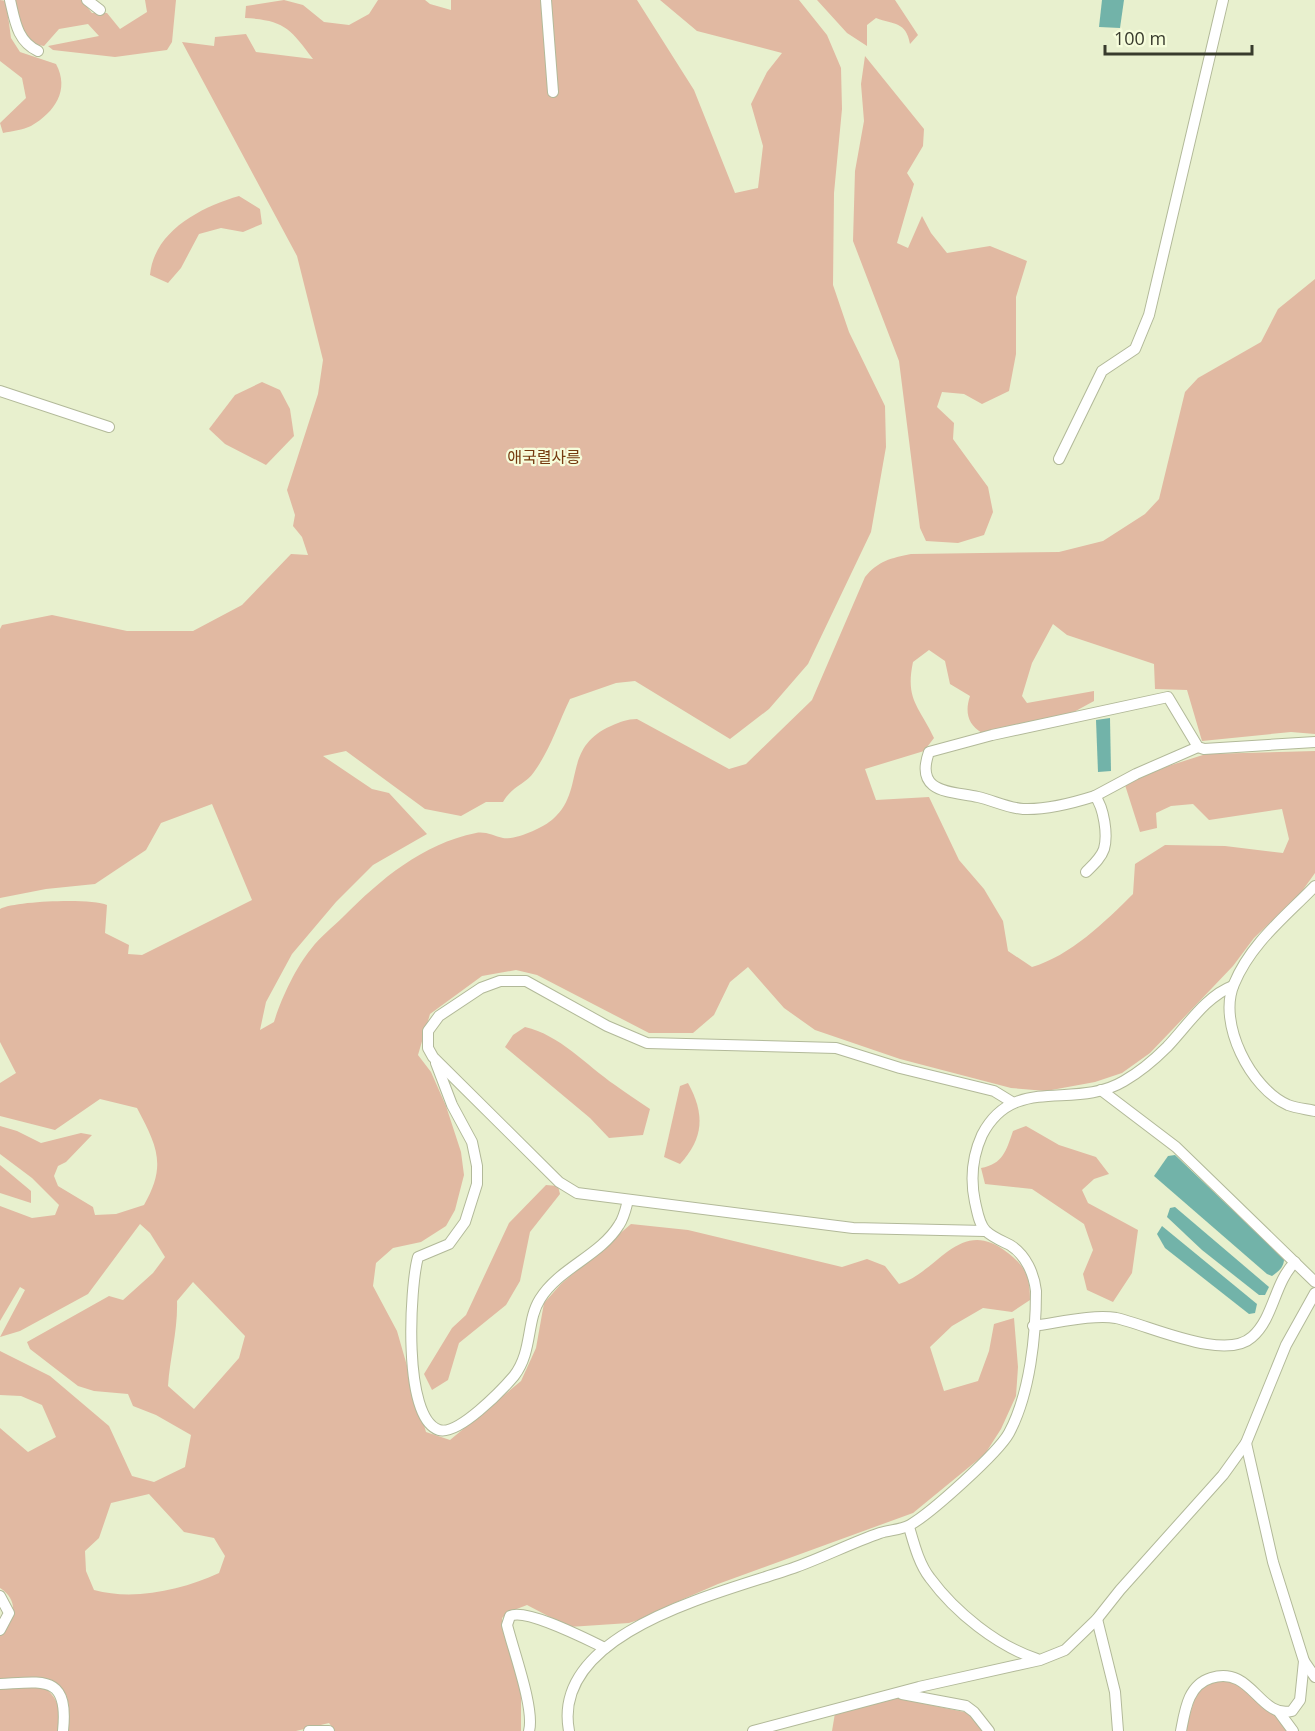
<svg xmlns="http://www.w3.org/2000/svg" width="1315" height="1731" viewBox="0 0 1315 1731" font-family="'Open Sans','Noto Sans KR',sans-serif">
  <rect width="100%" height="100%" fill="#e8f0ce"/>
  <g fill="#e1b9a2" fill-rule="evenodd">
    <path d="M 0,0 L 6,1 L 11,38 L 20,52 L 56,64 C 70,90 55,112 31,126 C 23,130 12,131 3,133 L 0,123 L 26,98 L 22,78 L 0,61 Z"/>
    <path d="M 13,0 L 81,0 L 92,13 L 107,13 L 120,29 L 147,12 L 145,0 L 176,0 L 172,42 L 167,50 L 115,57 L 53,50 L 48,46 L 99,36 L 88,24 L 59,29 L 44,46 C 21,44 20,19 13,0 Z"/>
    <path d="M 284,0 L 303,5 L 324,22 L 349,25 L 369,14 L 378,0 L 425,0 L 430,4 L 451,10 L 451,0 L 637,0 L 694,90 L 735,193 L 758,188 L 763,146 L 751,104 L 767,72 L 782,53 L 697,31 L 660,0 L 799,0 L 827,35 L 841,68 L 842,109 L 834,193 L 833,285 L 849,332 L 885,406 L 886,447 L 871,532 L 808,664 L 769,709 L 730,739 L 635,681 L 616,683 L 570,699 C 558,724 550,750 534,772 C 525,785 513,785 503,802 L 486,802 L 461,816 L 425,809 L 346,751 L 323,756 L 372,789 L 389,793 L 427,834 L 373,865 L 336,902 L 292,954 L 266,1002 L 260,1030 L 274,1022 C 281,999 296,967 311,949 C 320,937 333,927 343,917 C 381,879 422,844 476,833 C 485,831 494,836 503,838 C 516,840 543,828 553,819 C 586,790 561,748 611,726 C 620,722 627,719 637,719 L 729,769 L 746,764 L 812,700 L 865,577 C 878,561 891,558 911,554 L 1059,552 L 1103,541 L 1145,514 L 1159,499 L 1185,392 L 1198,378 L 1261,342 L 1278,309 L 1315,279 L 1315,734 L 1291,732 L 1202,741 L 1187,690 L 1155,689 L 1154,664 L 1067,635 L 1053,624 L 1032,663 L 1022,696 L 1027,703 L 1094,691 L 1094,701 L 1072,713 L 982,733 C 967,724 965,711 970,696 L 950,684 L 945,661 L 929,650 L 913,662 C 905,700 919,706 934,738 L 924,751 L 865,769 L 876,800 L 929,797 L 959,860 L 984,889 L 1003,921 L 1008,951 L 1032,967 C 1070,956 1105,922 1133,894 L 1135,864 L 1165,845 L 1225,846 L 1283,853 L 1289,839 L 1282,809 L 1209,820 L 1193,804 L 1171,806 L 1156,813 L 1157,828 L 1140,832 L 1125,785 L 1162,768 L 1206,754 L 1315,751 L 1315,873 L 1300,894 L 1254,938 L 1233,966 L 1172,1030 L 1150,1053 L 1122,1073 L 1095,1082 L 1046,1091 L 1011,1088 L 900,1059 L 815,1030 L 784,1008 L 748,967 L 730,982 L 714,1015 L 693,1033 L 649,1033 L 537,975 L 516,970 L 482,976 L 430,1014 L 418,1055 L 431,1072 L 446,1106 L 461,1152 L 464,1175 L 455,1210 L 446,1226 L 421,1242 L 393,1248 L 376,1263 L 373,1286 L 397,1331 L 426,1432 L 450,1440 L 521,1381 L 536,1348 L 544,1303 L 561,1284 L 631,1224 L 688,1230 L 842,1267 L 867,1259 L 885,1266 L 899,1284 C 939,1272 960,1215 1008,1253 C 1026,1267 1030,1277 1030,1300 L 1012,1312 L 983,1308 L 952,1326 L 930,1347 L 944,1391 L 978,1381 L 989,1351 L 994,1324 L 1014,1318 L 1018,1367 L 1016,1396 L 1001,1429 L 985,1454 L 913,1513 L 718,1584 L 672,1604 L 659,1613 L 629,1623 L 569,1627 L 527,1605 L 509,1612 L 502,1618 L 503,1628 L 521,1690 L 521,1731 L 335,1731 L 329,1723 L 296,1731 L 67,1731 C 67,1726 69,1722 69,1717 C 72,1670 30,1678 0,1681 L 0,1635 C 15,1621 20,1601 0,1588 L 0,1428 L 28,1452 L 56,1437 L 42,1405 L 21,1396 L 0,1395 L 0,1351 L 50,1376 L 109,1426 L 132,1476 L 154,1482 L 185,1467 L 191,1435 L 156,1415 L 133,1406 L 128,1394 L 94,1391 L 78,1386 L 30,1349 L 27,1342 L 109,1296 L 123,1300 L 153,1273 L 165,1257 L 150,1233 L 140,1224 L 88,1294 L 20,1331 L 0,1337 L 25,1290 L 20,1287 L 0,1321 L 0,1206 L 32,1218 L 55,1215 L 59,1205 L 32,1178 L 0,1154 L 0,1126 L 17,1131 L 41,1143 L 81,1133 L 92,1135 L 66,1162 L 58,1166 L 54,1176 L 58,1186 L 93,1207 L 95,1215 L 116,1214 L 144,1205 C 167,1165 157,1146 137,1108 L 100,1099 L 55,1130 L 0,1116 L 0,1083 L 16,1073 L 0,1042 L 0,909 C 15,901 91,898 107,905 L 105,933 L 129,945 L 128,954 L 142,955 L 252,900 L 212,804 L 161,823 L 146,850 L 95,884 L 46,889 L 0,898 L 0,629 L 2,625 L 52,615 L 127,631 L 193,631 L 242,605 L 291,554 L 308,555 L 302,537 L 293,526 L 295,515 L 287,490 L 318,394 L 323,360 L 297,256 L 182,42 L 214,46 L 215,37 L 246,34 L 256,52 L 313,59 C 290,28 284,20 245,18 L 246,6 ZM 193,1282 L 245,1336 L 239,1358 L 194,1409 L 168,1386 C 170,1357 178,1330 177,1301 ZM 149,1494 L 184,1532 L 214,1538 L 225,1556 L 219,1573 C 182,1590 134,1601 94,1590 L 86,1571 L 85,1551 L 99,1538 L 111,1503 Z"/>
    <path d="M 817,0 L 895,0 L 918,35 L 910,44 C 906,21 894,25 876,18 L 867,25 L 867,46 L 847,33 Z"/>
    <path d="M 865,56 L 924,129 L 923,146 L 907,173 L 914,184 L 897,243 L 908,248 L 922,216 L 931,233 L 947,253 L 990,246 L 1027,261 L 1016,297 L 1016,354 L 1009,391 L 982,404 L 964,394 L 942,392 L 937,407 L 954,423 L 953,439 L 988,487 L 993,512 L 984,535 L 958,543 L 926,541 L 920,528 L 899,361 L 853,241 L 855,171 L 864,121 L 861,84 Z"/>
    <path d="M 239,196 L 260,209 L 262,224 L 243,232 L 221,228 L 199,234 L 181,268 L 168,283 L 150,275 C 154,231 201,207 239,196 Z"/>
    <path d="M 262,382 L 280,390 L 290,409 L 294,436 L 266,465 L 225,444 L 209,429 L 235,395 Z"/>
    <path d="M 525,1027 C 560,1035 586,1065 615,1085 C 626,1093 638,1101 650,1109 L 643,1135 L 609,1138 L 590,1118 L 505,1047 L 513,1035 Z"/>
    <path d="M 688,1083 C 705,1114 704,1138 680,1164 L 664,1157 L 680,1086 Z"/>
    <path d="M 1026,1126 L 1059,1145 L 1096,1157 L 1109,1174 L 1094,1179 L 1082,1190 L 1088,1203 L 1138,1230 L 1132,1273 L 1113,1302 L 1087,1290 L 1083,1274 L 1093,1250 L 1084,1224 L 1032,1189 L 985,1184 L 981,1168 C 1003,1164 1006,1151 1013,1131 Z"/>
    <path d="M 0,1165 L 31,1191 L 31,1203 L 0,1193 Z"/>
    <path d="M 546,1185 L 558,1186 L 560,1194 L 530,1232 L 520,1281 L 506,1305 L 459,1343 L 448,1380 L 432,1390 L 424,1374 L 452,1328 L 466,1315 L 509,1223 Z"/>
    <path d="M 1217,1680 L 1238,1683 L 1272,1712 L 1288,1731 L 1185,1731 L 1197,1691 Z"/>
    <path d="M 0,1687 L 45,1688 C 61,1701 60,1712 59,1731 L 0,1731 Z"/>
    <path d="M 897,1698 L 969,1713 L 984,1731 L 832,1731 L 835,1713 Z"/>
  </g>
  <g fill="#72b3a9">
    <path d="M 1102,0 L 1124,0 L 1120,28 L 1099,27 Z"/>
    <path d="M 1110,718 L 1111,771 L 1098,772 L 1096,720 Z"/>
    <path d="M 1175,1155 L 1284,1259 C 1284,1267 1279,1271 1272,1276 L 1267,1274 L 1154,1176 L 1168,1156 Z"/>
    <path d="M 1175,1207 L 1269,1287 L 1265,1295 L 1259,1295 L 1202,1250 L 1167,1217 L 1170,1208 Z"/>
    <path d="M 1162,1226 L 1257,1304 L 1255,1313 L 1249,1314 L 1165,1248 L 1157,1234 Z"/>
  </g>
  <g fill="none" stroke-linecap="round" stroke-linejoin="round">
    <defs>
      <g id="minor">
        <path d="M 10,0 C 15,21 17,41 38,51"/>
        <path d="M 87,0 L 100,10"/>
        <path d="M 546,0 L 553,92"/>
        <path d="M 0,391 L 109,427"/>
        <path d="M 1059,459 L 1102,371 L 1135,349 L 1149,315 L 1223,0"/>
        <path d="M 1095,796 L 1136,774 L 1198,747"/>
        <path d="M 1086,872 C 1093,865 1101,858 1104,849 C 1108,835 1104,808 1095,796 C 1073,803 1046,810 1023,809 C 1008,808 992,800 978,797 C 951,791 914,794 929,752 L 992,735 L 1168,697 L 1198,747 L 1204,749 L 1315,742"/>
        <path d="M 1315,886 C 1285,917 1251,943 1234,984 C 1217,1023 1251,1089 1288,1105 C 1296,1108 1306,1109 1315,1111"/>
        <path d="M 436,1063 L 452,1105 L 472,1142 L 477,1166 L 477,1184 L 465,1222 L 449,1244 L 418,1257 C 410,1286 402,1418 439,1430 C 458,1436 502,1390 514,1376 C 533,1351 526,1321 540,1299 C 559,1268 600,1256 619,1225 C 624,1218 626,1208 628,1200"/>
        <path d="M 1101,1090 L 1176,1147 L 1315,1282"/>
        <path d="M 985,1231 L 853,1228 L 577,1193 L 559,1182 L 433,1057 L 428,1048 L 428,1031 L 439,1016 L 481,988 L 500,981 L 526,981 L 607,1026 L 647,1043 L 836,1048 L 900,1068 L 994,1091 L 1012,1102"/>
        <path d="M 1033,1326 C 1057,1323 1093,1314 1116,1318 C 1149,1325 1225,1362 1252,1337 C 1274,1318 1274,1283 1295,1262"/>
        <path d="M 909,1527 C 914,1544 919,1564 930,1578 C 955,1612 997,1646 1037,1659"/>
        <path d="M 0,1596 L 9,1613 L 0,1630"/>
        <path d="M 1097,1619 L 1115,1692 L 1118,1731"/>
        <path d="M 1304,1661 L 1315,1677"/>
        <path d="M 0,1684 C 43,1682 69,1674 63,1731"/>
        <path d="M 902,1694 L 966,1706 L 974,1712 L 989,1731"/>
        <path d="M 1279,1712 L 1293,1731"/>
        <path d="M 309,1731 L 329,1731"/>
        <path d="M 529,1731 C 535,1709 513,1650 507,1625 L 510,1616 C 526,1608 586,1639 605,1648"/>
        <path d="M 569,1731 C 550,1630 726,1592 796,1567 C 824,1557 851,1543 880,1533 C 889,1530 901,1530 910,1525 C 931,1513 998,1453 1009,1433 C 1030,1394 1036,1335 1036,1291 C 1034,1274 1026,1255 1010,1245 C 1002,1241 992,1237 986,1231 C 979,1225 977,1210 975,1202 C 970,1178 972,1157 982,1135 C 1014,1073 1074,1111 1124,1081 C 1138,1073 1155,1059 1167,1047 C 1187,1026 1206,996 1233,986"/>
        <path d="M 753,1731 L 919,1687 L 1040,1660 L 1065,1650 L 1097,1619 L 1120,1590 L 1223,1475 L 1246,1443 L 1286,1345 L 1315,1293"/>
        <path d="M 1181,1731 C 1185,1710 1188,1685 1211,1678 C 1252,1665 1259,1719 1292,1711 L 1300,1700 L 1304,1661 L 1273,1562 L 1246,1443"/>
      </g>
    </defs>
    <use href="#minor" stroke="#b2b999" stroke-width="12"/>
    <use href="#minor" stroke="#fff" stroke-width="10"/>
  </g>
  <g text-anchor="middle" stroke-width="4.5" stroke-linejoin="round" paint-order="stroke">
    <g font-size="16" fill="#753a0f" stroke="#f6fddb">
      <text x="544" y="463">애국렬사릉</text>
    </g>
  </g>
  <path d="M1105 45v9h147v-9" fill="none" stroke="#383b2d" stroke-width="3"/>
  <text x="1114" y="45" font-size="18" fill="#383b2d" stroke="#f6fddb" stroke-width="4.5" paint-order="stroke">100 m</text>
</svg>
